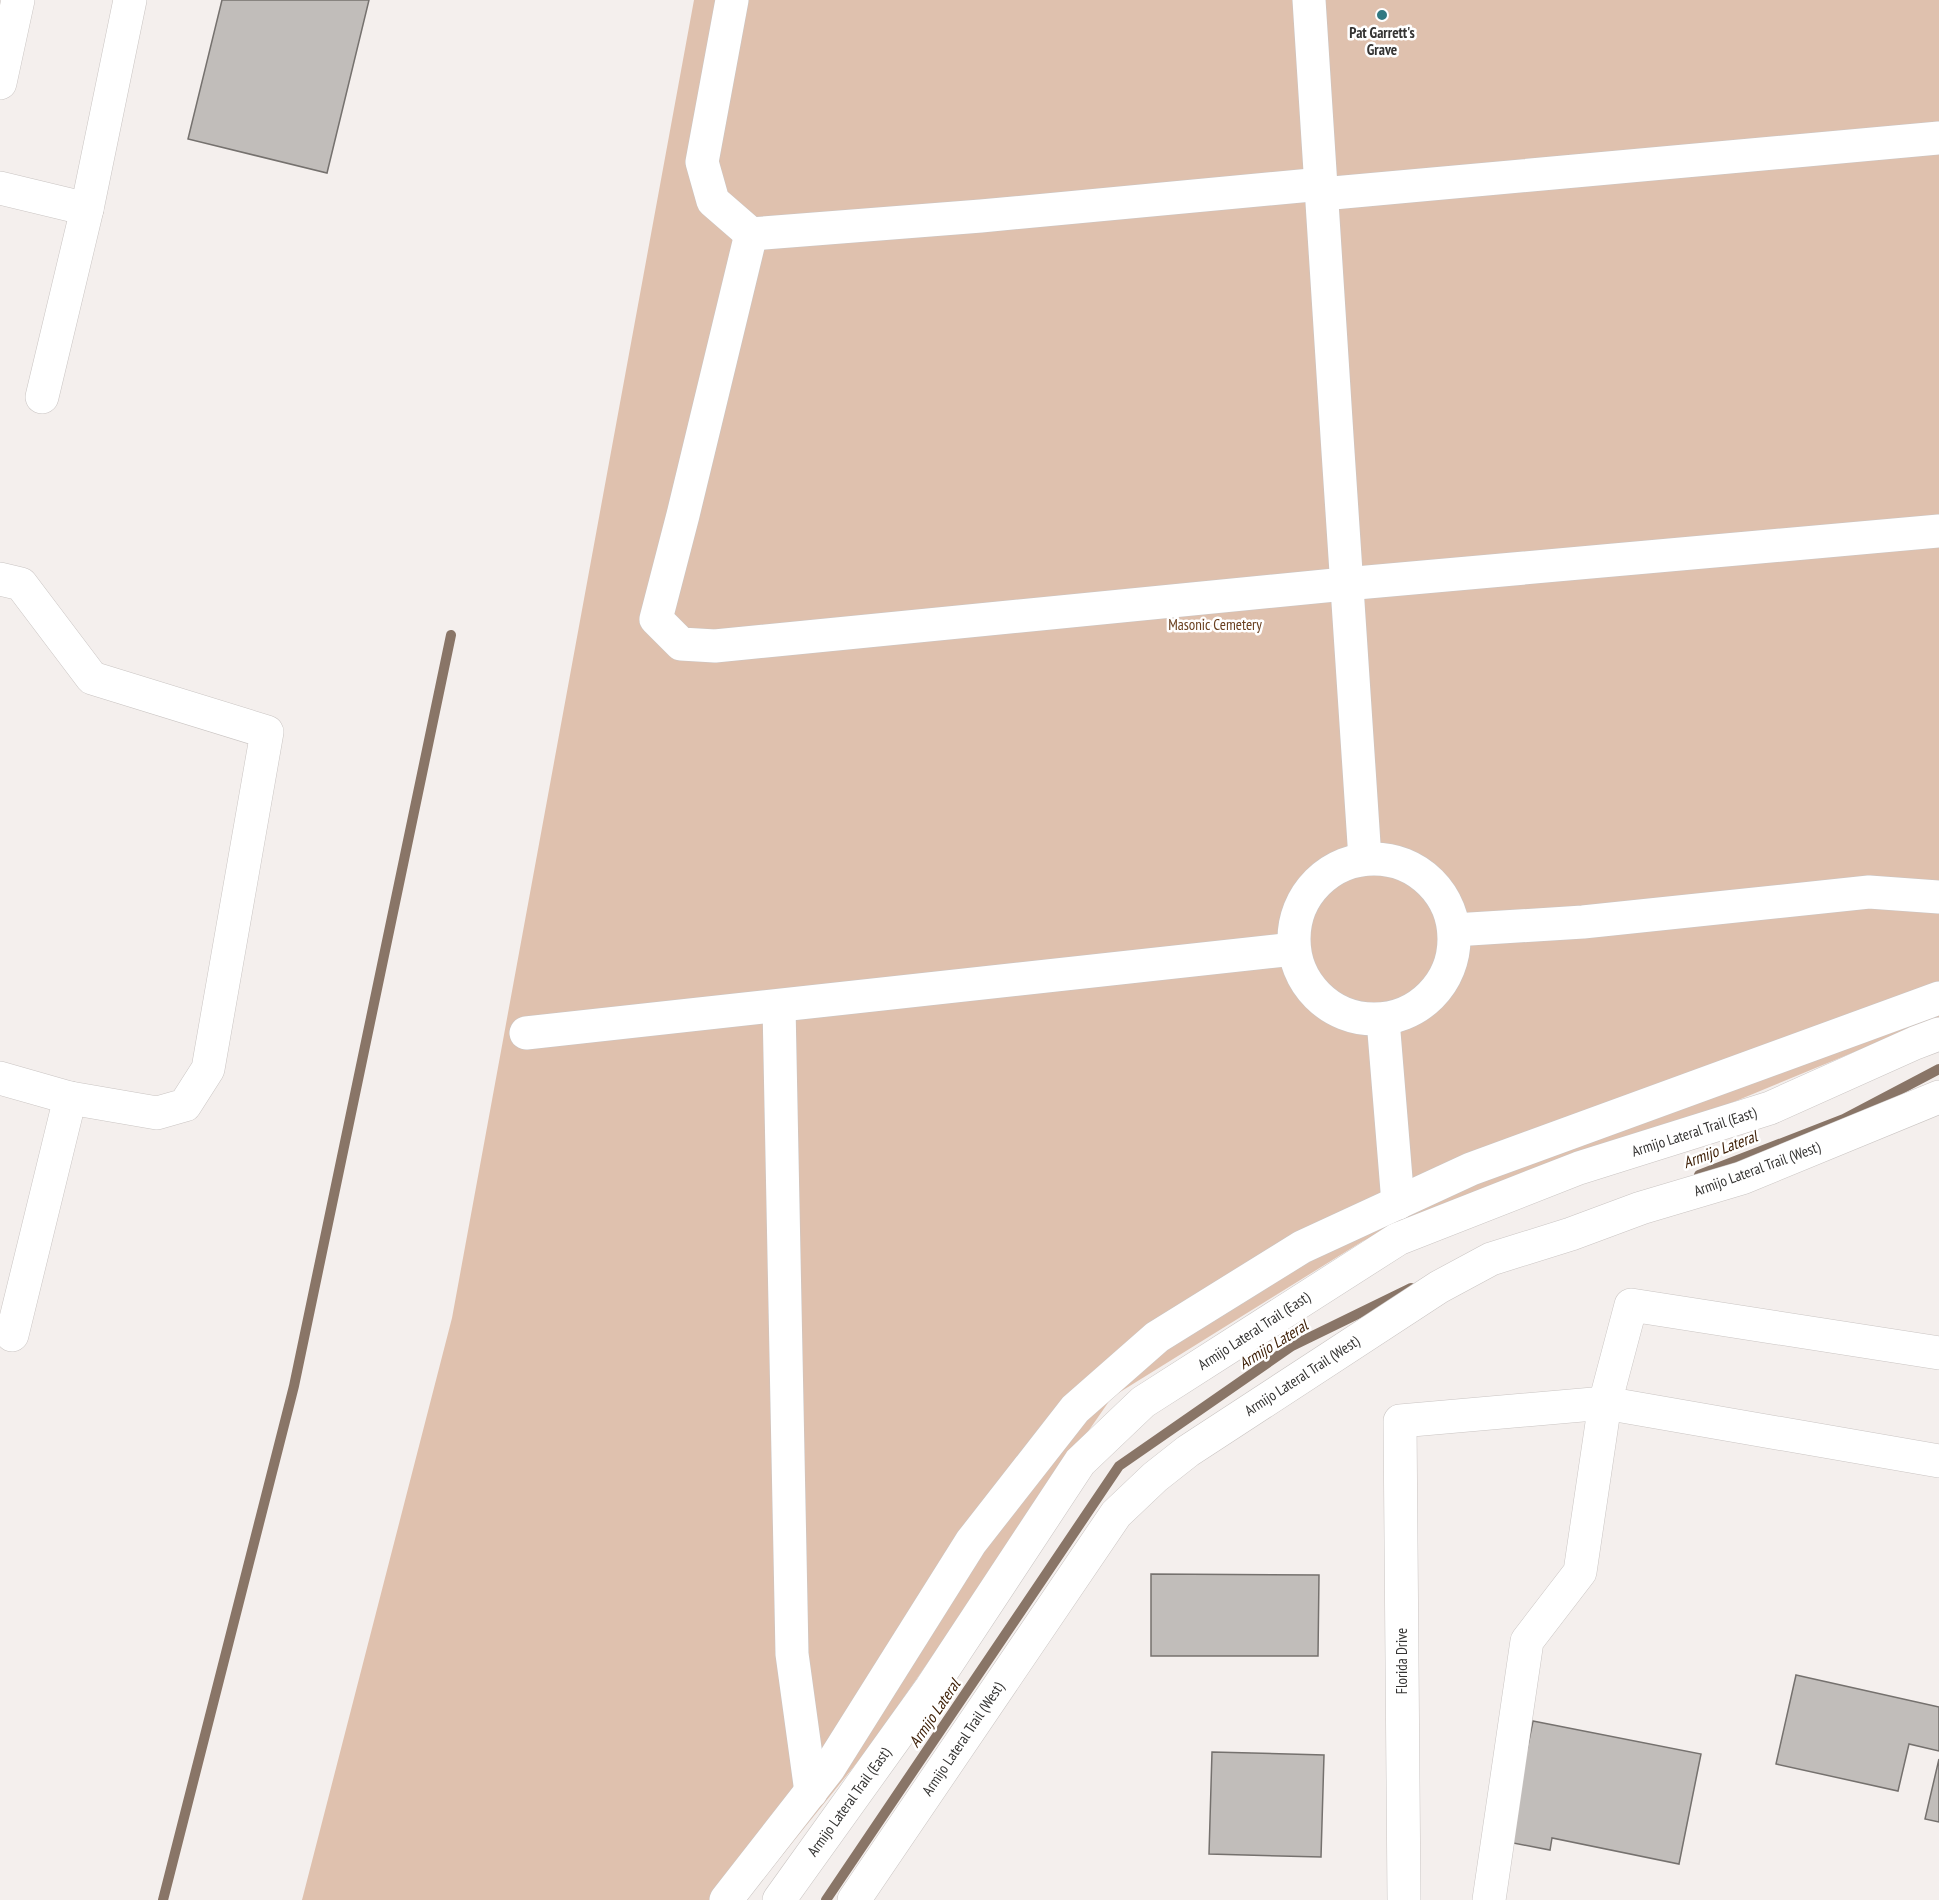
<svg xmlns="http://www.w3.org/2000/svg" width="1939" height="1900" viewBox="0 0 1939 1900" font-family="'PT Sans Narrow',sans-serif">
  <rect width="100%" height="100%" fill="#f4efed"/>
  <path fill="#dfc1ae" d="M 694,0 L 1939,0 L 1939,1017 L 1719,1108 L 1535,1168 L 1363,1241 L 1112,1397 L 868,1749 L 746,1900 L 302,1900 L 452,1318 Z"/>
  <g fill="none" stroke-linecap="round" stroke-linejoin="round">
    <g stroke="#897567" stroke-width="10">
      <path d="M 1699,1175 L 1844,1119 L 1939,1069"/>
      <path d="M 163,1900 L 294,1386 L 451,635"/>
      <path d="M 826,1900 L 1119,1466 L 1292,1346 L 1411,1288"/>
    </g>
  </g>
  <g fill="#c1bdba" stroke="#75716e" stroke-width="1.5">
    <path d="M 222,0 L 369,0 L 327,173 L 188,139 Z"/>
    <path d="M 1151,1574 L 1319,1575 L 1318,1656 L 1151,1656 Z"/>
    <path d="M 1796,1675 L 1939,1707 L 1939,1751 L 1909,1744 L 1898,1791 L 1776,1764 Z"/>
    <path d="M 1533,1721 L 1701,1754 L 1679,1864 L 1552,1838 L 1550,1850 L 1508,1842 Z"/>
    <path d="M 1212,1752 L 1324,1755 L 1321,1857 L 1209,1854 Z"/>
    <path d="M 1939,1759 L 1939,1822 L 1925,1819 Z"/>
  </g>
  <g fill="none" stroke-linecap="round" stroke-linejoin="round">
    <defs>
      <g id="minor">
        <path d="M 732,0 L 702,162 L 713,201 L 751,234 L 981,216 L 1322,184"/>
        <path d="M 1309,0 C 1329,286 1344,573 1365,859"/>
        <path d="M 0,83 L 18,0"/>
        <path d="M 0,188 L 87,209 L 130,0"/>
        <path d="M 1322,194 L 1939,138"/>
        <path d="M 751,234 L 683,515 L 656,619 L 681,644 L 715,646 L 1345,584 L 1939,531"/>
        <path d="M 42,397 L 87,209"/>
        <path d="M 0,579 L 21,584 L 92,678 L 267,732 L 208,1069 L 185,1105 L 157,1113 L 70,1098 L 0,1078"/>
        <circle cx="1374" cy="939" r="80"/>
        <path d="M 1454,930 L 1583,922 L 1869,892 L 1939,897"/>
        <path d="M 779,1006 L 792,1654 L 811,1792"/>
        <path d="M 1383,1020 L 1398,1203"/>
        <path d="M 526,1033 L 1294,949"/>
        <path d="M 12,1335 L 70,1098"/>
        <path d="M 726,1900 L 829,1768 L 971,1542 L 1075,1409 L 1157,1337 L 1302,1247 L 1471,1169 L 1939,998"/>
        <path d="M 779,1900 L 931,1688 L 1080,1462 L 1143,1402 L 1398,1239 L 1579,1168 L 1770,1108 L 1915,1043 L 1939,1034"/>
        <path d="M 854,1900 L 1116,1514 L 1155,1477 L 1188,1451 L 1439,1287 L 1491,1259 L 1571,1234 L 1641,1208 L 1742,1178 L 1939,1097"/>
        <path d="M 1404,1900 L 1400,1421 L 1605,1403 L 1939,1461"/>
        <path d="M 1489,1900 L 1527,1641 L 1580,1572 L 1605,1403 L 1631,1305 L 1939,1353"/>
      </g>
    </defs>
    <use href="#minor" stroke="#cac5c3" stroke-width="34"/>
    <use href="#minor" stroke="#fff" stroke-width="33"/>
  </g>
  <circle fill="#317982" stroke="#fff" stroke-width="2" cx="1382" cy="15" r="6"/>
  <g text-anchor="middle" stroke-width="5" stroke-linejoin="round" paint-order="stroke">
    <g font-size="15" font-weight="bold" fill="#343332" stroke="#fff">
      <text x="1382" y="38">Pat Garrett's<tspan x="1382" dy="17">Grave</tspan></text>
    </g>
    <g font-size="15" fill="#683e1e" stroke="#fff">
      <text x="1215" y="630">Masonic Cemetery</text>
    </g>
    <g font-size="15" fill="#343332" stroke="#fff">
      <text transform="translate(1694 1132) rotate(-18)" y="5">Armijo Lateral Trail (East)</text>
      <text transform="translate(1757 1169) rotate(-20)" y="5">Armijo Lateral Trail (West)</text>
      <text transform="translate(1254 1331) rotate(-33)" y="5">Armijo Lateral Trail (East)</text>
      <text transform="translate(1302 1376) rotate(-33)" y="5">Armijo Lateral Trail (West)</text>
      <text transform="translate(1402 1661) rotate(-90)" y="5">Florida Drive</text>
      <text transform="translate(963 1739) rotate(-56)" y="5">Armijo Lateral Trail (West)</text>
      <text transform="translate(849 1802) rotate(-54)" y="5">Armijo Lateral Trail (East)</text>
    </g>
    <g font-size="16" font-style="italic" fill="#3f2007" stroke="#fff">
      <text transform="translate(1720 1149) rotate(-21)" y="6">Armijo Lateral</text>
      <text transform="translate(1273 1344) rotate(-32)" y="6">Armijo Lateral</text>
      <text transform="translate(934 1713) rotate(-56)" y="6">Armijo Lateral</text>
    </g>
  </g>
</svg>
